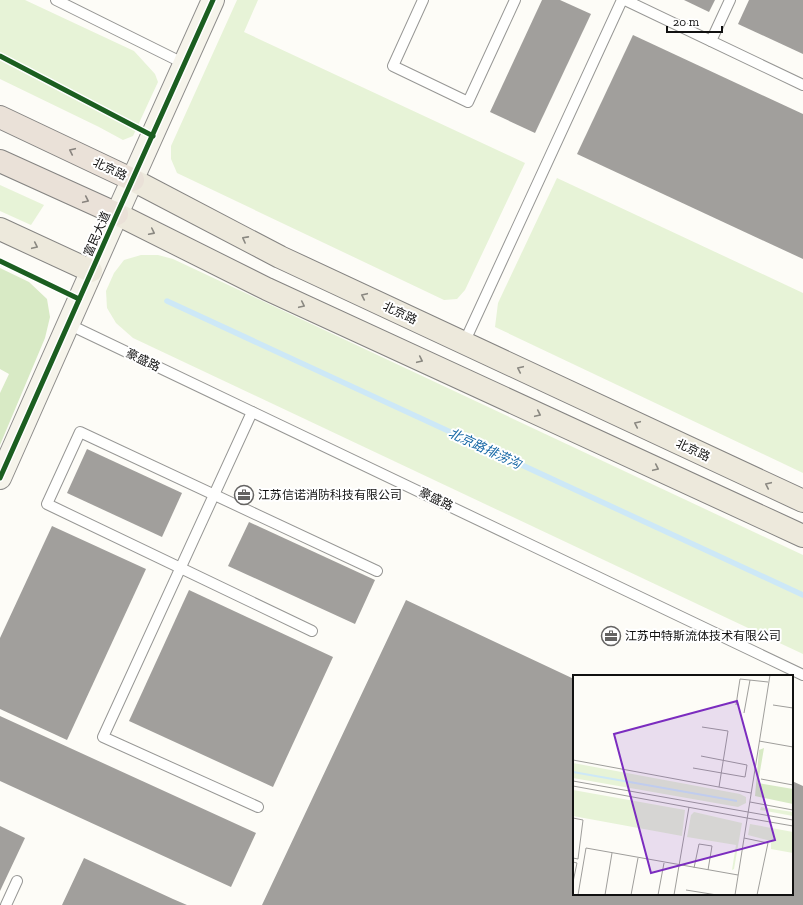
<svg xmlns="http://www.w3.org/2000/svg" width="803" height="905" viewBox="0 0 803 905" font-family="'Zilla Slab','Noto Sans SC',serif">
  <rect width="100%" height="100%" fill="#fdfcf7"/>
  <g fill="#e7f3d7">
    <path d="M 0,0 L 25,0 L 134,51 L 155,74 L 158,82 L 133,136 L 123,140 L 99,127 L 0,79 Z"/>
    <path d="M 237,0 L 258,0 L 244,32 L 525,163 L 465,290 L 457,299 L 444,300 L 177,173 L 171,159 L 171,146 Z"/>
    <path d="M 557,178 L 803,293 L 803,473 L 495,327 L 498,303 Z"/>
    <path d="M 0,185 L 44,205 L 31,225 L 0,211 Z"/>
    <path d="M 141,255 L 158,255 L 173,259 L 803,555 L 803,654 L 133,338 L 116,323 L 107,308 L 106,291 L 114,273 L 124,260 Z"/>
  </g>
  <path fill="#d8eac5" d="M 0,268 L 29,282 L 47,299 L 50,317 L 45,338 L 0,445 L 0,393 L 9,374 L 0,369 Z"/>
  <g fill="none" stroke-linecap="round" stroke-linejoin="round">
    <path stroke="#cde8f7" stroke-width="5.5" d="M 167,301 L 803,595"/>
  </g>
  <g fill="#a19f9c">
    <path d="M 542,0 L 560,0 L 591,14 L 535,133 L 490,112 Z"/>
    <path d="M 684,0 L 715,0 L 709,12 Z"/>
    <path d="M 749,0 L 803,0 L 803,54 L 738,24 Z"/>
    <path d="M 633,35 L 803,114 L 803,259 L 577,154 Z"/>
    <path d="M 87,449 L 182,493 L 162,537 L 67,493 Z"/>
    <path d="M 249,522 L 375,580 L 355,624 L 228,566 Z"/>
    <path d="M 52,526 L 146,569 L 67,740 L 0,709 L 0,638 Z"/>
    <path d="M 189,590 L 333,657 L 273,787 L 129,721 Z"/>
    <path d="M 406,600 L 574,679 L 574,894 L 792,894 L 792,781 L 803,786 L 803,905 L 262,905 Z"/>
    <path d="M 0,716 L 256,833 L 231,887 L 0,781 Z"/>
    <path d="M 0,826 L 25,838 L 0,891 Z"/>
    <path d="M 84,858 L 173,899 L 187,905 L 62,905 Z"/>
  </g>
  <g fill="none" stroke-linecap="round" stroke-linejoin="round">
    <defs>
      <g id="lane">
        <path d="M 56,0 L 185,64"/>
        <path d="M 423,0 L 393,66 L 468,102 L 515,0"/>
        <path d="M 625,0 L 803,85"/>
        <path d="M 711,41 L 730,0"/>
        <path d="M 68,324 L 803,675"/>
        <path d="M 464,343 L 622,0"/>
        <path d="M 252,412 L 103,737 L 258,807"/>
        <path d="M 312,631 L 47,504 L 80,432 L 377,571"/>
        <path d="M 6,905 L 17,881"/>
      </g>
      <path id="secondary" d="M 0,478 L 117,214 L 213,0"/>
      <g id="primary">
        <path d="M 133,180 L 280,257 L 803,501"/>
        <path d="M 117,214 L 267,289 L 803,536"/>
        <path d="M 0,229 L 91,271"/>
      </g>
      <g id="highway">
        <path d="M 0,117 L 133,180"/>
        <path d="M 0,161 L 117,214"/>
      </g>
    </defs>
    <use href="#lane" stroke="#979795" stroke-width="12"/>
    <use href="#secondary" stroke="#8e8d8b" stroke-width="24"/>
    <use href="#primary" stroke="#858482" stroke-width="24"/>
    <use href="#highway" stroke="#858482" stroke-width="24"/>
    <use href="#lane" stroke="#fffffe" stroke-width="10"/>
    <use href="#secondary" stroke="#f6f4eb" stroke-width="22"/>
    <use href="#primary" stroke="#ede9dc" stroke-width="22"/>
    <use href="#highway" stroke="#eae1d8" stroke-width="22"/>
    <defs>
      <g id="cycleway">
        <path d="M 0,56 L 153,136"/>
        <path d="M 0,261 L 79,299"/>
        <path d="M 0,478 L 117,214 L 213,0"/>
      </g>
    </defs>
    <use href="#cycleway" stroke="#fff" stroke-width="8"/>
    <use href="#cycleway" stroke="#1b5e20" stroke-width="5"/>
  </g>
  <defs><path id="oneway-chevron" d="M-2-3.5L2.5 0L-2 3.5" fill="none" stroke-width="1.6" stroke-linecap="round" stroke-linejoin="round"/></defs>
  <g stroke="#88837e">
    <use href="#oneway-chevron" transform="translate(72 151) rotate(-155)"/>
    <use href="#oneway-chevron" transform="translate(86 200) rotate(25)"/>
  </g>
  <g stroke="#8a8881">
    <use href="#oneway-chevron" transform="translate(152 232) rotate(26)"/>
    <use href="#oneway-chevron" transform="translate(245 239) rotate(-152)"/>
    <use href="#oneway-chevron" transform="translate(35 246) rotate(25)"/>
    <use href="#oneway-chevron" transform="translate(364 296) rotate(-155)"/>
    <use href="#oneway-chevron" transform="translate(302 305) rotate(25)"/>
    <use href="#oneway-chevron" transform="translate(420 360) rotate(25)"/>
    <use href="#oneway-chevron" transform="translate(520 369) rotate(-155)"/>
    <use href="#oneway-chevron" transform="translate(538 414) rotate(25)"/>
    <use href="#oneway-chevron" transform="translate(637 424) rotate(-155)"/>
    <use href="#oneway-chevron" transform="translate(656 468) rotate(25)"/>
    <use href="#oneway-chevron" transform="translate(768 485) rotate(-155)"/>
  </g>
  <defs>
    <symbol id="office-ring" viewBox="-11 -11 22 22"><circle r="9.5" fill="#fff" stroke="#646362" stroke-width="1.5"/><path d="M-6-3h4V-5.5h4V-3h4V5H-6ZM-1-4.5V-3h2v-1.5ZM-6 0V1H6V0Z" fill="#646362"/></symbol>
  </defs>
  <g fill-rule="evenodd">
    <use href="#office-ring" x="233" y="484" width="22" height="22"/>
    <use href="#office-ring" x="600" y="625" width="22" height="22"/>
  </g>
  <g text-anchor="middle" stroke-width="4" stroke-linejoin="round" paint-order="stroke">
    <g font-size="12" fill="#111" stroke="#fff">
      <text transform="translate(110 169) rotate(25)" y="4">北京路</text>
      <text transform="translate(97 234) rotate(-66)" y="4">富民大道</text>
      <text transform="translate(400 313) rotate(25)" y="4">北京路</text>
      <text transform="translate(143 360) rotate(26)" y="4">豪盛路</text>
      <text transform="translate(693 450) rotate(25)" y="4">北京路</text>
      <text transform="translate(436 499) rotate(26)" y="4">豪盛路</text>
    </g>
    <g font-size="12" fill="#111" stroke="#fff" text-anchor="start">
      <text x="258" y="499">江苏信诺消防科技有限公司</text>
      <text x="625" y="640">江苏中特斯流体技术有限公司</text>
    </g>
    <g font-size="13" font-style="italic" fill="#1768a6" stroke="#fff">
      <text transform="translate(485 448) rotate(25)" y="5">北京路排涝沟</text>
    </g>
  </g>
  <g transform="translate(573 675)">
    <rect width="220" height="220" fill="#fdfcf7"/>
    <path d="M 0,88 L 167,119 L 173,122 L 173,128 L 165,132 L 0,103 ZM 0,115 L 112,135 L 109,161 L 0,141 ZM 188,132 L 220,137 L 220,141 L 187,135 ZM 121,137 L 169,148 L 161,194 L 159,195 L 163,170 L 114,162 L 118,140 ZM 177,149 L 220,157 L 220,178 L 198,174 L 198,166 L 175,160 Z" fill="#e7f3d7"/>
    <path d="M 191,73 L 185,108 L 220,114 L 220,129 L 182,121 L 186,75 Z" fill="#d8eac5"/>
    <path fill="none" stroke="#cde8f7" stroke-width="2" d="M 0,97 L 164,126"/>
    <path fill="none" stroke="#9f9e9b" stroke-width="1" d="M 163,30 L 167,4 L 195,7M 200,30 L 220,33M 171,38 L 177,5M 129,52 L 155,56 L 146,112M 186,66 L 220,72M 0,85 L 178,118M 120,93 L 172,102 L 174,90 L 128,81M 188,104 L 220,110M 0,106 L 175,137M 0,111 L 174,143M 177,127 L 220,135M 175,137 L 220,145M 0,143 L 10,145 L 5,184 L 0,183M 174,143 L 220,151M 171,163 L 195,168 L 184,220M 0,187 L 4,188 L 0,207M 121,193 L 126,169 L 139,171 L 135,195M 113,215 L 144,220M 5,220 L 13,173 L 165,200M 32,220 L 39,178M 58,220 L 65,183M 85,220 L 91,188M 101,220 L 116,132M 162,220 L 197,0"/>
    <path fill="#7b2cbf" fill-opacity="0.15" stroke="#7b2cbf" stroke-width="2" d="M 164,26 L 202,165 L 78,198 L 41,59 Z"/>
    <rect width="220" height="220" fill="none" stroke="#111" stroke-width="2"/>
  </g>
  <path d="M667 26v6h55v-6" fill="none" stroke="#111111" stroke-width="2"/>
  <text x="673" y="26" font-size="12" fill="#111111" stroke="#ffffff" stroke-width="3" paint-order="stroke">20 m</text>
</svg>
